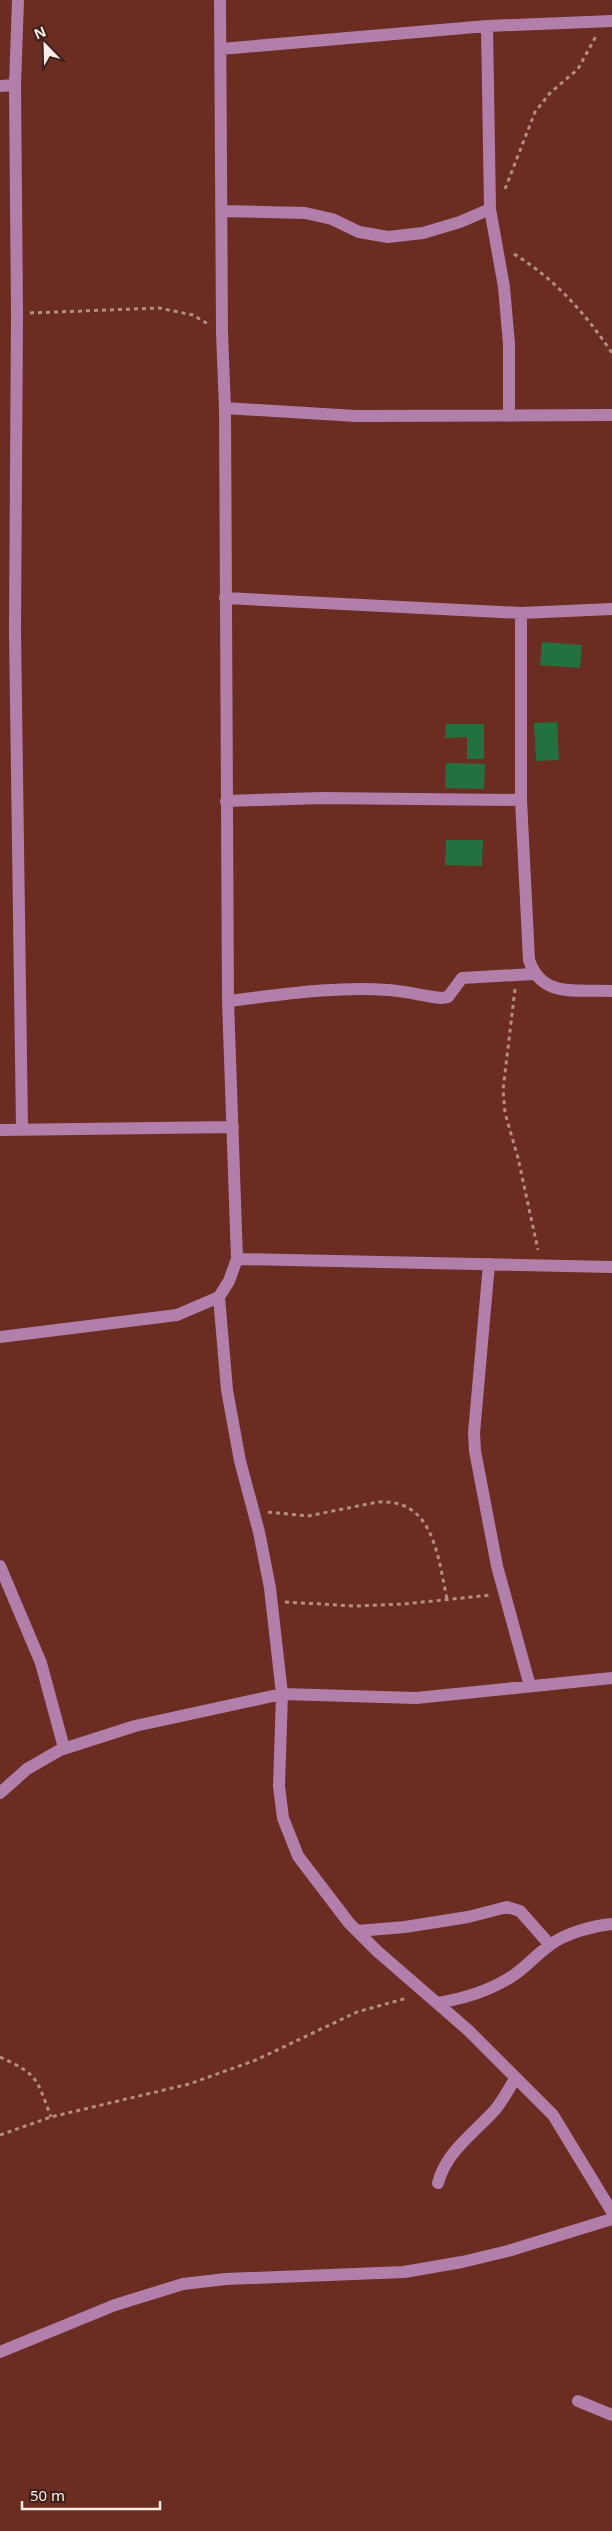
<svg xmlns="http://www.w3.org/2000/svg" width="612" height="2531" viewBox="0 0 612 2531" font-family="'Noto Sans',sans-serif">
	<rect width="100%" height="100%" fill="#6b2c21"/>
	<path fill="#247140" d="M542 642 582 645 580 668 540 665Z
		M557 722 559 760 536 761 534 723Z
		M446 724H484V759H467V737L445 738Z
		M446 763 485 764 484 789 445 788Z
		M446 840H483L482 866 445 865Z"/>
	<g fill="none" stroke-linecap="round" stroke-linejoin="round">
		<path stroke="#b48d85" stroke-width="3" stroke-dasharray="4 4" stroke-linecap="butt" d="M505 189 535 112 550 93 578 69 596 36
			M514 254C555 279 585 313 612 353
			M30 313 159 308 193 315 208 324
			M515 989 503 1090 505 1113 518 1158 538 1250
			M268 1512 308 1516 378 1502C434 1498 438 1558 447 1599
			M285 1602 354 1606 404 1604 491 1595
			M0 2057C39 2075 36 2078 51 2117
			M0 2135 51 2117 189 2084 256 2060 357 2012 407 1998"/>
		<path stroke="#b27eaa" stroke-width="12" d="M18 0 15 85 17 313 15 631 22 1129
			M487 26 490 209 504 287 509 344V416
			M221 49 487 26 612 21
			M0 86 15 85
			M223 211 305 213 332 219 359 232 388 237 423 233 460 222 490 209
			M225 408 356 416 612 415
			M225 598 521 613 612 609
			M521 613V800L529 960C542 999 577 989 612 991
			M226 801 322 798 521 800
			M228 1001C280 995 335 986 388 990 406 991 423 996 441 998L448 997 462 978 534 974
			M0 1130 233 1127
			M237 1259 612 1267
			M489 1264 474 1433 475 1451 497 1566 530 1686
			M219 1297 227 1390 240 1461 259 1532 270 1588 282 1694 279 1786 283 1818 298 1856 349 1923 377 1951 468 2030 553 2115 612 2212
			M0 1337 177 1315 219 1297 229 1281 237 1259 228 1001 225 408 222 333 220 0
			M0 1566 41 1663 64 1748
			M0 1793 27 1769 60 1750 135 1726 282 1694 416 1698 612 1678
			M357 1931 405 1927 468 1917 507 1907 520 1911 550 1945
			M438 2003C465 1998 490 1991 514 1975 527 1966 537 1954 550 1945 566 1933 592 1926 612 1924
			M438 2183C446 2152 473 2134 494 2111 502 2102 508 2090 515 2079
			M0 2352 115 2305 183 2284 226 2279 404 2272 462 2262 508 2251 612 2219
			M578 2401 612 2415"/>
	</g>
	<g transform="translate(45 45) rotate(337)" stroke="#3d201a" stroke-width="4" paint-order="stroke">
	<path d="M0-4L9 19L0 12L-9 19Z" fill="#fcece8"/>
	<text y="-8" font-size="14" font-weight="bold" text-anchor="middle" fill="#fcece8">N</text>
	</g>
	<path d="M22 2501v8h138v-8" fill="none" stroke="#fcece8" stroke-width="2.5"/>
	<text x="30" y="2501" font-size="15" fill="#fcece8" stroke="#3d201a" stroke-width="4" paint-order="stroke">50 m</text>
</svg>
